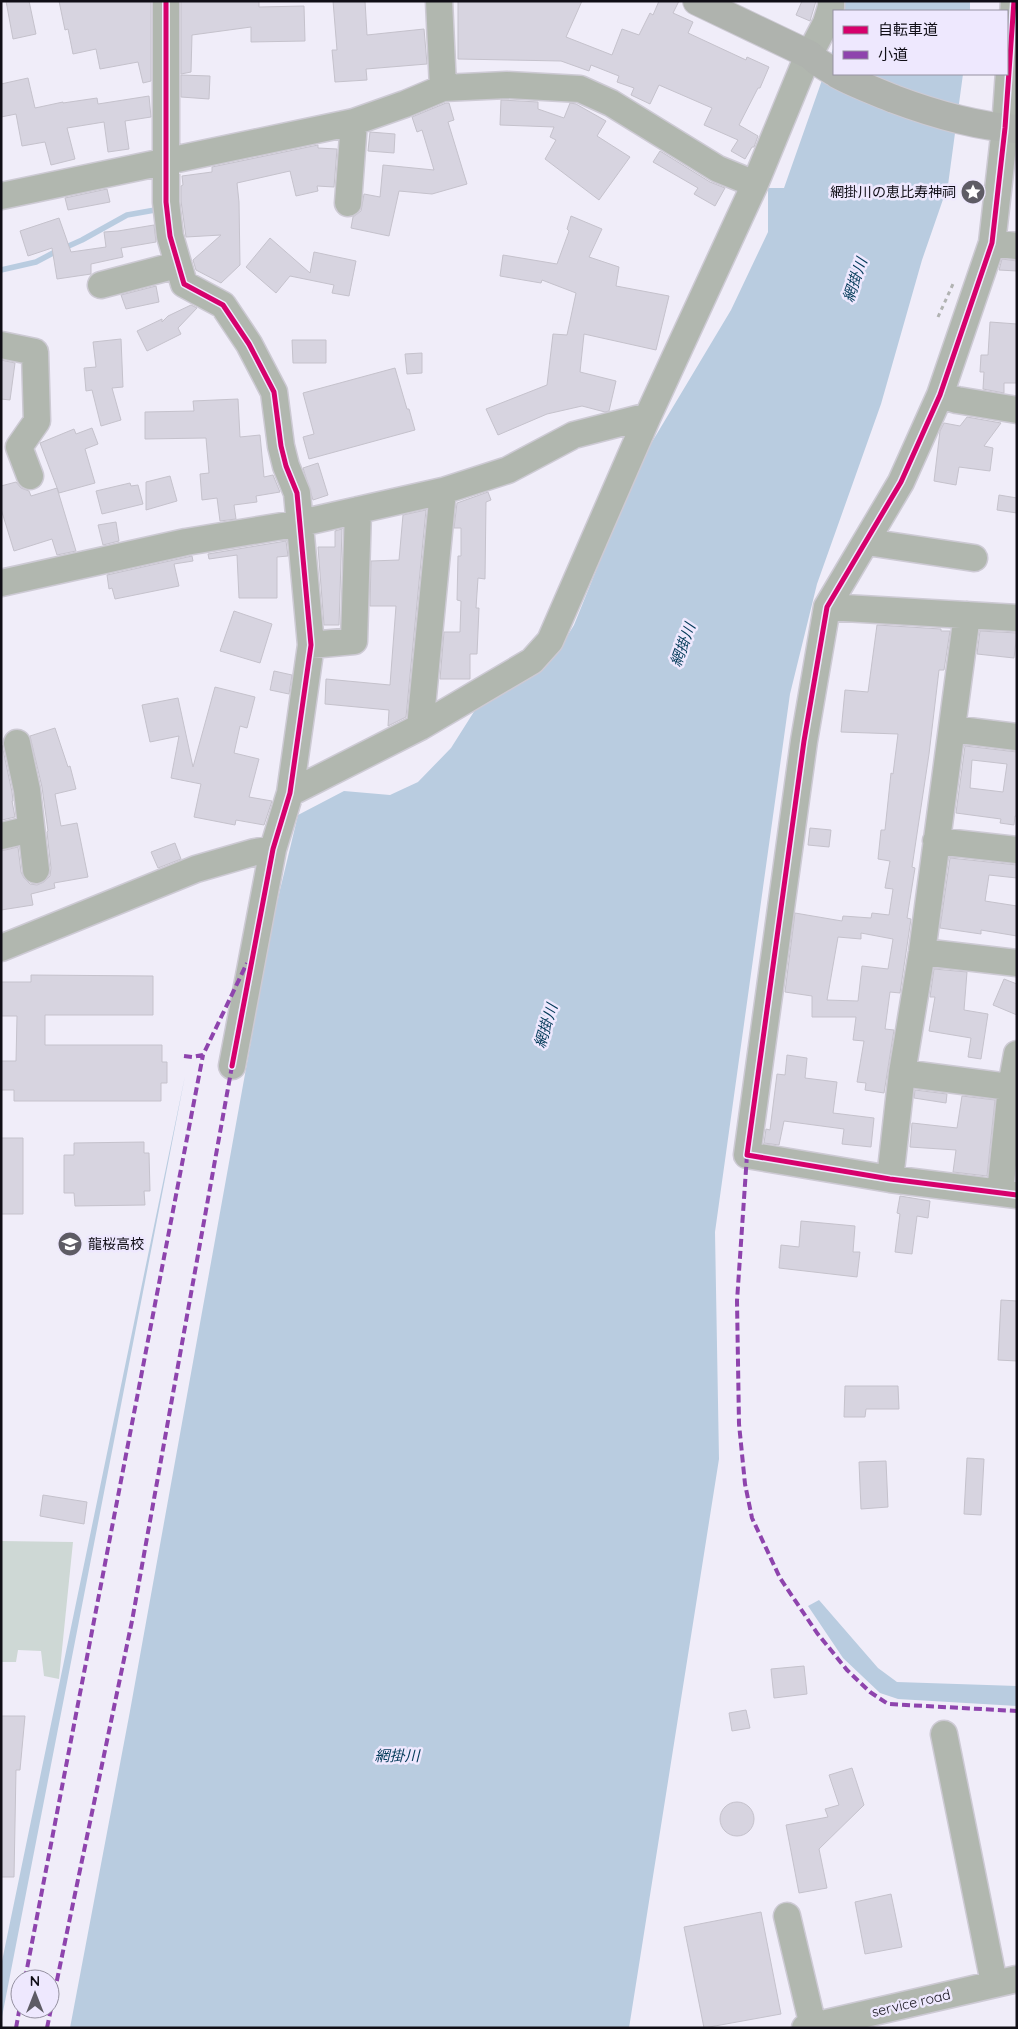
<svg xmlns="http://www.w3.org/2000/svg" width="1018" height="2029" viewBox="0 0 1018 2029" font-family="Quicksand,'Noto Sans JP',sans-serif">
	<rect width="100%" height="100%" fill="#f0edf9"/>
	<path fill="#ced8d5" d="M1 1541 73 1542 59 1679 44 1676 41 1651 18 1650 16 1662H1Z"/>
	<path fill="#b9cce0" d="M843 1H970V11H843Z
		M834 46V74H963L948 185 922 260 881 404 817 584 790 694 715 1232 719 1459 629 2028H70L130 1711 273 919 298 815 344 791 390 795 418 782 451 748 482 699 555 656 574 625 640 462 731 310 768 232V188H784Z
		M185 1076 1 2022V1966Z
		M819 1600 878 1668 897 1682 1017 1686V1706L898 1699 880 1693 843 1658 808 1606Z"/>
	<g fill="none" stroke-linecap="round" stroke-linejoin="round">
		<path stroke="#b9cce0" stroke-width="5.5" d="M1 270 36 262 53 253 82 240 127 215 155 210"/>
	</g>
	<path fill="#d7d4e0" stroke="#c5c2cc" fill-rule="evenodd" d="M6 1H29L36 34 13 39Z
		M59 1H151V81L143 83 138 62 100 69 96 49 73 54 68 29 65 30Z
		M181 1H259V7L304 6 305 41 251 42V27L192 35 191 72 181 74Z
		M333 1H365L367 35 424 29 427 64 366 69 367 80 335 82 332 50H337Z
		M458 1H582L566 37 612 55 622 29 639 35 650 13 653 15 659 1H679L673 13 693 22 688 33 746 60 747 57 769 67 760 88H758L739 125 758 136 754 147H752L745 159 731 151 738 140 704 125 712 108 659 85 650 104 631 95 634 88 617 82 619 76 591 65 589 71 561 61 458 59Z
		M802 1H816L810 21 796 15Z
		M181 75 210 76 209 99 181 97Z
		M28 78 35 108 63 102V103L97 98 98 104 149 96 151 117 125 121 129 149 108 152 104 122 67 128 75 159 51 165 45 142 22 146 16 114 1 117V84Z
		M501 100 538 102V109L564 118 570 103 576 104 606 121 597 136 630 157 599 200 545 159 556 140 550 137 554 127 500 125Z
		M446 103H449L454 120 448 122 467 184 432 194 399 191 389 236 351 228 353 217 361 211 364 194 380 197 383 165 434 170 422 130 417 132 412 117Z
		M370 132 395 134 394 153 368 151Z
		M318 145V148L337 149 334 187 317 186 318 191 296 196 290 171 237 183 239 202 240 265 221 283 196 270 193 260 221 235 186 237 181 201V186L183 185 182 176 212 172V167Z
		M660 151 710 182 725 188 715 206 694 194 698 188 653 162Z
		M107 189 110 202 68 210 65 198Z
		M571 216 602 229 589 257 619 267 616 286 669 296 656 350 584 334 580 372 616 381 609 411 605 412 582 406 547 414 498 435 486 409 547 385 553 334 567 335 576 293 542 280 541 283 500 276 503 255 557 264 569 231 567 229Z
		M59 218 71 252 106 247 104 232 118 231 154 225 156 242 121 248 123 257 91 264V274L57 279 52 248 28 256 20 231Z
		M270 238 310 273 314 252 356 261 349 296 332 293 334 285 290 276 276 293 246 267Z
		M1002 259 1017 261V271L999 270Z
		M156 286 159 302 126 309 121 295Z
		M191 305 197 308 178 328 181 334 147 351 137 331 162 319V322L168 316Z
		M990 322 1017 324V383H1004V393L983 389 984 372H980L981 355H988Z
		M121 339 123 387 112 388 121 420 101 426 92 390 86 391 84 368 96 367 93 342Z
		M292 340H326V363H293Z
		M422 353V373L407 374 405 354Z
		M1 360 15 363 10 400 1 399Z
		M395 368 407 409H409L415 430 309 459 303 437 314 434 303 393Z
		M238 399 240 437 260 435 264 477 273 475 280 492 256 496 257 502 234 505 236 519 220 521 217 498 202 500 200 474 209 473 206 438 145 439V412L194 411 193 401Z
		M967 417 1001 423 984 446 993 448 990 471 959 467 956 485 934 481 940 431 944 423 960 426Z
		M92 428 98 444 85 449 95 483 59 493 40 443 74 429 76 434Z
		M318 463 328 495 313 500 303 468Z
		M170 476 177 501 146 510V482Z
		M16 482 21 488 29 491 31 496 57 488 76 551 57 555 52 539 14 551 1 509V486Z
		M130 483 131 486 138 485 143 504 102 514 96 491Z
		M488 492 491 500 486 502 485 579 478 578 476 608H479L477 654H470V679H440L444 632H460L461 601 457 600 458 556H461V528H454L457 503Z
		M999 495 1017 498V513L997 510Z
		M426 510 406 717 388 726 389 710 325 704 326 679 390 685 396 606H370L371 561 399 560 403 515Z
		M116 522 119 541 103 545 98 525Z
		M342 529 339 625H324L318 547H335V531Z
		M286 541 288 556 277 557V598H239L237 555 209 559 208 554Z
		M192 556 193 561 174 564 179 586 115 599 112 588 109 589 107 575Z
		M234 611 272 624 260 663 220 651Z
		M877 625 941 629V631H950L944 670H939L929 754 912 867 915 868 907 918 911 919 900 993 890 992 885 1029 894 1030 884 1093 865 1090 866 1083 857 1082 864 1041 853 1040 856 1017H812V996L785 992 795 913 842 921 843 916 871 918 872 913 889 915 893 889 885 888 890 861 878 859 881 830H885L891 773 893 774 898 734 841 732 845 690 868 692ZM861 933 893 939 888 969 862 966 858 1001 827 1000 838 937 861 939Z
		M980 631 1017 633 1014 658 977 654Z
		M274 671 292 675 289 694 270 690Z
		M215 687 255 697 247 728 240 726 234 753 259 759 249 797 272 801 264 825 236 820 235 825 194 817 201 784 171 778 179 736 150 742 142 705 178 698 193 767Z
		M55 728 68 767 70 766 76 789 55 794 61 826 77 823 88 877 54 883 55 888 31 894 33 905 1 910V851L18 847 21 872 24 878 30 884 37 885 44 882 50 876 51 868 47 832 48 831 42 787 30 736Z
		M2 745 12 792 13 801H12L15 817 2 820Z
		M965 746 1017 752V816H1015L1014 825 1000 823 1001 819 956 813ZM972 760 1007 764 1003 792 970 788Z
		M810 828 831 830 829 847 808 845Z
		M175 843 181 859 158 868 151 852Z
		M950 858 1017 865V878L989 875 985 901 1017 906V936L981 930V934L940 928Z
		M934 969 967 972 964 1010 988 1014 981 1059 968 1057 971 1038 929 1031 935 997H930Z
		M31 975 153 976V1015H45V1045H162V1062H167V1083H161V1101H14V1090H1V1061H16L17 1016H1V982H31Z
		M1004 979 1017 984V1015L993 1005Z
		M787 1055 807 1058 805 1078 837 1082 833 1113 874 1118 871 1147 842 1144 844 1129 784 1121 779 1145 764 1143 766 1129 770 1130 777 1074 785 1075Z
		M915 1090 947 1094 946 1103 914 1098Z
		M962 1096 995 1100 987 1176 953 1172 956 1150 910 1147 912 1123 957 1128Z
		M1 1138H23V1214H1Z
		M144 1142V1153H149L150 1191H144L145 1205 75 1206 74 1193H64V1155H74V1143Z
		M900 1196 930 1201 928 1218 917 1216 912 1254 895 1252 900 1214 897 1213Z
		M801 1221 855 1226 853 1252H860L857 1277 779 1268 781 1245 799 1247Z
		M1001 1300 1017 1301V1361L998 1360Z
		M845 1386H898L899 1409H866L865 1417H844Z
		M967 1458 984 1459 981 1515 964 1514Z
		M886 1461 888 1507 861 1509 859 1462Z
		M43 1495 87 1502 84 1524 40 1516Z
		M804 1666 807 1694 774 1698 771 1669Z
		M746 1710 750 1728 732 1731 729 1713Z
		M1 1716H25L20 1770H16L14 1877H1Z
		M852 1768 864 1805 819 1849 827 1888 799 1893 786 1825 828 1817 825 1809 839 1805 829 1775Z
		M720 1819a17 17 0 1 1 34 0a17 17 0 1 1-34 0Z
		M891 1894 902 1947 865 1954 855 1902Z
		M761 1912 781 2014 704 2028 684 1927Z"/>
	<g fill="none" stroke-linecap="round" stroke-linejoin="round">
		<defs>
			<path id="minor" d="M166 1V202L170 236 184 284 223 305 249 344 274 392 281 446 286 466 297 493 311 645 290 793 273 849 232 1066
				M439 1 443 88
				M1014 1 1005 128 992 243 940 395 901 482 827 607 804 741 747 1155 890 1179 1017 1195
				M1 196 354 122 405 104 443 88 507 85 580 89 611 103 718 169 755 184
				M348 203 354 122
				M992 243 1017 246
				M101 285 177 265
				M1 345 35 352 37 421 19 447 30 476
				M940 395 957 400 1017 410
				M867 542 974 558
				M1 583 186 542 301 523 443 491 508 470 574 435 648 416
				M827 607 1017 618
				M311 645 354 641 358 510
				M420 727 443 491
				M952 729 1017 737
				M17 743 27 790 36 870
				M290 793 420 727 532 661 550 641 648 416 755 184 804 65 826 23 831 7V1
				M1 836 31 829
				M936 841 1017 850
				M1 948 196 869 255 852 273 849
				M922 952 1017 963
				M902 1073 1017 1088
				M890 1179 902 1073 922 952 967 615
				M1000 1193 1011 1087 1017 1054
				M944 1734 994 1983
				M787 1916 813 2026
				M805 2028 1017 1979"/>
			<path id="highway" d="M697 1 810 55 818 62 834 72
				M837 74C855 84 875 91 894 99 934 114 974 126 1017 129"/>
		</defs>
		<use href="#minor" stroke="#cdcad4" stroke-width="29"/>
		<use href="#highway" stroke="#cdcad4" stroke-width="30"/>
		<path stroke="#b1b3b2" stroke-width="3" stroke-dasharray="4 4" stroke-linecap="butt" d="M938 317 953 284"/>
		<use href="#minor" stroke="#b1b7af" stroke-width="26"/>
		<use href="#highway" stroke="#afb3ae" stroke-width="28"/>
		<path stroke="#8e44ad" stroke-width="4" stroke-dasharray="8 4" stroke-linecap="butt" d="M184 1056 192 1057 203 1055 247 963
			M747 1155 737 1301 739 1424 745 1484 752 1518 780 1578 817 1633 847 1670 870 1692 888 1704 1017 1711
			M25 1979 203 1055
			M16 2028 20 2006
			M47 2028 132 1621 232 1066"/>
		<defs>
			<path id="cycleway" d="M166 1V202L170 236 184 284 223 305 249 344 274 392 281 446 286 466 297 493 311 645 290 793 273 849 232 1066
				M1014 1 1005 128 992 243 940 395 901 482 827 607 804 741 747 1155 890 1179 1017 1195"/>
		</defs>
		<use href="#cycleway" stroke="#eee8fe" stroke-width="8"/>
		<use href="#cycleway" stroke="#d6006c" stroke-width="5"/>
	</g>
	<defs>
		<symbol id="sight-disc" viewBox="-11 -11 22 22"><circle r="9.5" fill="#5e5c65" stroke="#eee8fe"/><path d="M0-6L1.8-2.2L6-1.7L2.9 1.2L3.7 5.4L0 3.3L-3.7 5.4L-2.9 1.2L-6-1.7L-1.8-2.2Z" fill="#fff"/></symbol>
		<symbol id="school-disc" viewBox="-11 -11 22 22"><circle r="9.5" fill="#5e5c65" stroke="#eee8fe"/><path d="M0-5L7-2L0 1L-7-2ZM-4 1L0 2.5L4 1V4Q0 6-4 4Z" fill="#fff"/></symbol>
	</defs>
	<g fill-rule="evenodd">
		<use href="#sight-disc" x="959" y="178" width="28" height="28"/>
		<use href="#school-disc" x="56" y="1230" width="28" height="28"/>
	</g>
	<g text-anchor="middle" stroke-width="5" stroke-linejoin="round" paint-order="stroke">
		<g font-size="14" fill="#100e16" stroke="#eee8fe" text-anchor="end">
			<text x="956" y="197">網掛川の恵比寿神祠</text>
			<text x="88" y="1249" text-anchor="start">龍桜高校</text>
		</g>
		<g font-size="14" fill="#100e16" stroke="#eee8fe">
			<text transform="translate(911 2003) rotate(-13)" y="5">service road</text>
		</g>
		<g font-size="15" font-style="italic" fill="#023958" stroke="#eee8fe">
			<text transform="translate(855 280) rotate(-71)" y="5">網掛川</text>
			<text transform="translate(683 645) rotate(-70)" y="5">網掛川</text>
			<text transform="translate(546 1026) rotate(-73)" y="5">網掛川</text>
			<text x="397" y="1761">網掛川</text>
		</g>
	</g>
	<rect width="1018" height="2029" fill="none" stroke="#100e16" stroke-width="5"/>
	<rect x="833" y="10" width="175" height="65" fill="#eee8fe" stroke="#9591a1"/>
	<rect x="843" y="26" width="25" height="8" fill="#d6006c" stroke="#9591a1"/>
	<text x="878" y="35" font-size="15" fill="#100e16">自転車道</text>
	<rect x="843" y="51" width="25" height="8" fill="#8e44ad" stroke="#9591a1"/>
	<text x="878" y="60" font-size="15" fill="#100e16">小道</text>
	<g transform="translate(35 1994)"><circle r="24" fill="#eee8fe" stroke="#9591a1"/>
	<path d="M0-4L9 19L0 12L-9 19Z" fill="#5e5c65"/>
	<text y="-8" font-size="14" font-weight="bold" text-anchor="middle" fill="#100e16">N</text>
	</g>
</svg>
